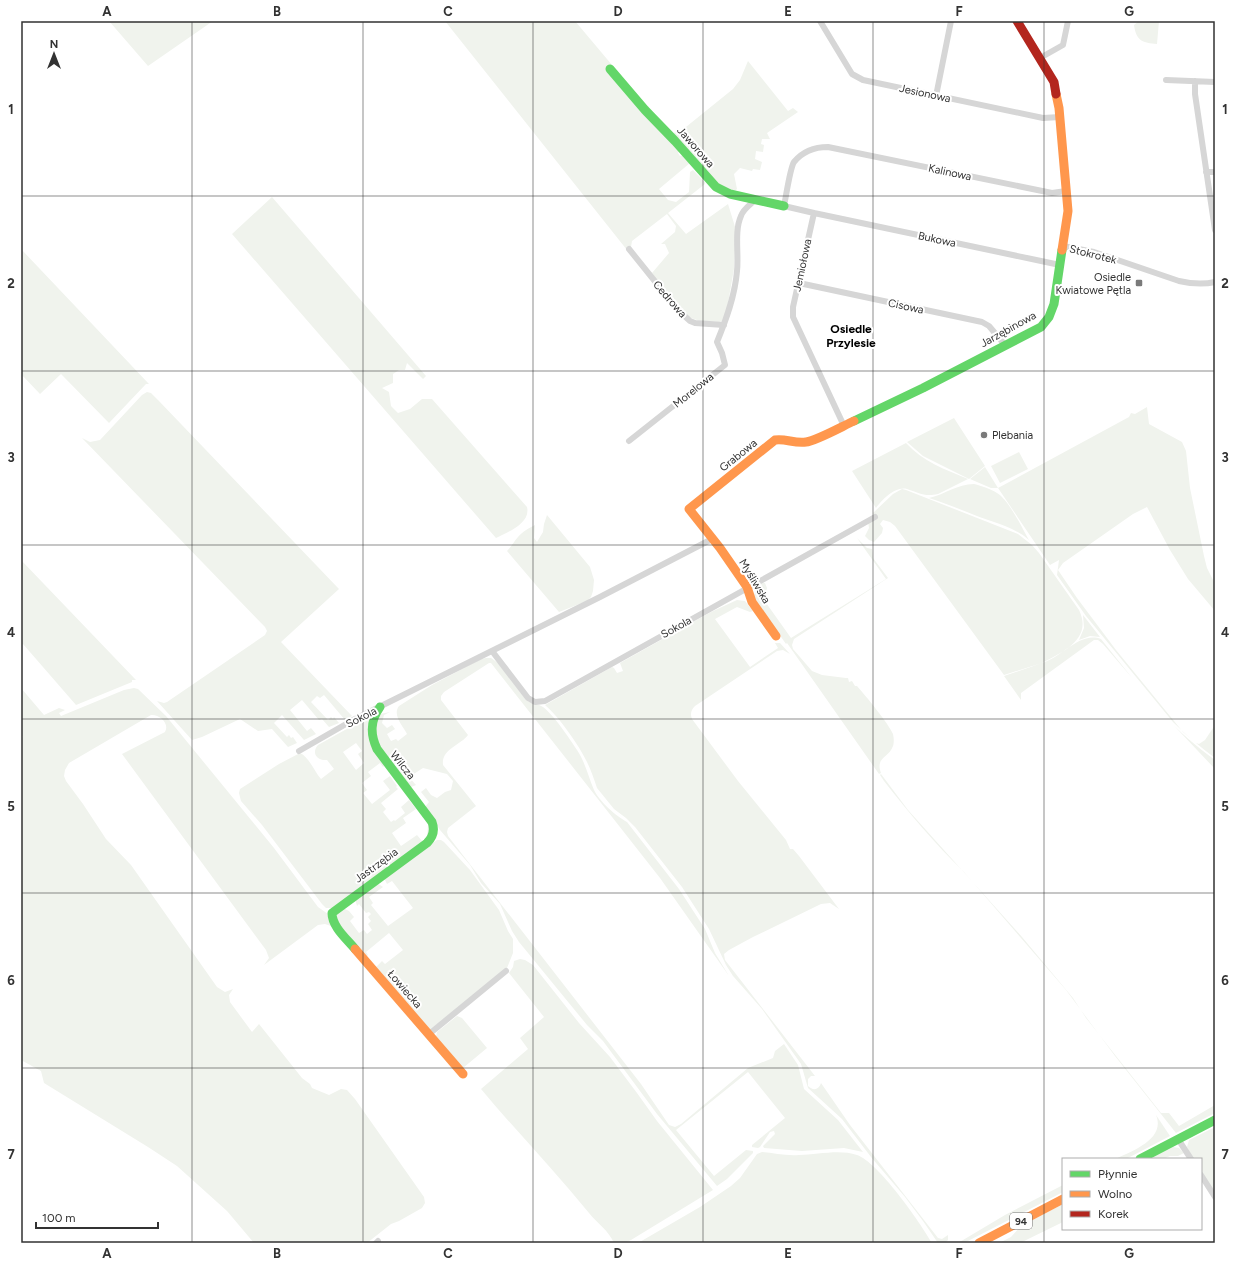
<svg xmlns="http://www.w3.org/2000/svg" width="1236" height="1264" viewBox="0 0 1236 1264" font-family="Figtree,sans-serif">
	<rect width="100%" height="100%" fill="#fff"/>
	<path fill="#f0f3ed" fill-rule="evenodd" d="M109 21H213L148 66Z
		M445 21H575L660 122 680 150 678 153 680 156 684 155 690 163 659 189 668 200 676 202 689 192 690 172 693 170 705 182V184L668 213 686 234 728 204 736 230 734 269 726 314 722 321 719 322C712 321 704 322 697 320 681 317 662 286 652 273L669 253 665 244H661L675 232 676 226 667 214 632 241 631 247 627 250Z
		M1139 21H1159L1157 44C1143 43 1136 41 1134 25Z
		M748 61 788 111 793 108 798 112 767 133 770 139H762L761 144 764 145 763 152 756 151 755 159 762 162 760 170 753 169 752 171 740 168 734 174 737 189 734 192 718 184 673 133 681 131 733 89 740 80Z
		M272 197 426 376 423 379 407 363 405 370H399L393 374V383L382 388 389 392 391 406 398 413 410 409 422 399H432L527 507C531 523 508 532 496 538L232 234Z
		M21 249 149 384H146L109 423 61 374 40 394 21 374Z
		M147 392 151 393 158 400 339 589 281 642 352 716 345 720 324 695 320 698 317 696 311 702 328 720 331 717 333 719 334 717 339 723 329 727 322 719 319 720 302 700 290 710 307 731 311 728 316 734 304 740 282 715 274 723 287 737 289 735 291 738 293 737 297 743 288 747 272 729 258 731 240 719 202 737 192 740 157 701 164 703 167 702 265 635 267 631 265 627 82 438 90 442 100 440 142 395Z
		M1147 407 1149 424 1182 442 1186 451 1190 488 1204 556 1207 568 1215 584V611L1188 579 1170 550 1147 507 1133 514 1063 563 1058 570 1077 598 1116 650 1183 732 1196 743 1199 744 1205 740 1215 725V758C1200 747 1186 735 1173 722L1086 616 1057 575 1059 560 1050 565 998 488H991L970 479 985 467 998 488 1129 417 1131 413 1135 414Z
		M954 418 985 466 969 479 923 456 907 442Z
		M906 443C922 461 946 470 968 479L938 494C924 497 920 493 907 489 895 486 882 500 876 508L852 471Z
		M1019 452 1028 469 1000 483 991 466Z
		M974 484C982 486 991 489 997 493 1009 500 1022 528 1029 540 1012 525 987 521 967 512 954 507 942 502 929 498 946 494 957 484 974 484Z
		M902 489 906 490 1018 534 1032 545 1039 553 1079 610C1093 639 1063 652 1042 663 1061 658 1080 631 1101 639L1133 679 1103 644 1098 640H1094L1021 693V700L1004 676 1042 663 1004 675 895 526 890 522 883 520 880 524 883 528 882 533 874 542 869 540 865 536 869 528 868 522 875 518 873 513 893 494Z
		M547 515 590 567 594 580 593 591 591 597 587 601 559 612 507 551C512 546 514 541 518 537 522 532 529 528 535 525L534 538 537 542 543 532 544 524Z
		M857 538 867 548 872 549 873 558 888 578 794 639 792 645 793 649 812 671 822 675 846 678H848L849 682 852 681 855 686H857C865 695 889 724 893 734 894 738 894 743 893 746 889 758 875 757 881 773L879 774 787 643 786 644 755 600 754 595 755 592 762 587 761 583H765L767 588 764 600 791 638 886 579Z
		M21 560 136 680H132V682L76 705 23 644 21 646Z
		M737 600 745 601 753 611 750 612 737 607 715 619 750 667 778 648 775 643H780L790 654 783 650 777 651 695 706C691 710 690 714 692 719L738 781 786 840 790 849H793L799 856 839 909 830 903 821 904 753 937 729 950 724 954 725 960 815 1076H811L808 1079V1086C813 1091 819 1090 821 1083L850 1125 938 1238 942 1239 948 1235V1240L946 1242 948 1243H938L923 1221 905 1197 871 1157 842 1119 808 1088 801 1064 762 1009 733 976 726 965 709 929 682 887 635 827 626 818 614 809 597 788C594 779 591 770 587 762 579 745 559 717 545 705L612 667 614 668 617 673 623 671 620 663 711 612Z
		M1083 615 1100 637 1090 636 1079 640 1084 628Z
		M486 658H491L498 663 526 700C531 704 537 703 543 707 553 714 570 739 577 750 586 764 588 776 594 790 599 801 616 816 627 822L679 889 705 929 715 953 729 976 660 878 491 663H489L444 692 441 696V700L468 735C461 745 441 749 443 765L476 806 448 828 447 832 448 836 641 1084 669 1125 675 1127 681 1124 748 1068 773 1058 775 1051 784 1044 798 1065 804 1089 838 1120 863 1152 844 1148 802 1151 764 1148 763 1146 775 1134 774 1131 770 1132 760 1147 758 1148 752 1147V1145L785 1118 748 1072 676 1130 714 1176 746 1150 753 1151V1153L727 1179 717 1186 657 1114 603 1041 587 1025 519 942 512 931 500 904 481 883 470 865 440 830 425 807 429 802 421 792 426 788 431 795 437 798 445 792 451 790 453 781 447 774 423 768 409 777 416 785 409 788 376 741V719L380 714 390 712 384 715 382 723 387 728 392 725 395 729 387 734 391 741 396 739 398 741 407 734C403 726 392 715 399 706L432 685 481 659Z
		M21 688 44 715 59 708 65 710 59 713 61 716 124 690 134 688 138 689 166 716 274 848 318 907 328 914 331 926 325 924 318 925 264 965 269 958 266 950 122 754 165 732C170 723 159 714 151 715L69 763 65 770 64 776 66 781 83 804 106 839 131 865 217 987 225 992 233 989 229 995 230 1002 252 1032 259 1024 302 1078 310 1084 312 1088 329 1095 341 1089 347 1090 355 1099 424 1197 425 1203 422 1208 399 1221 391 1224 367 1243H254L227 1211 177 1166 148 1147 44 1083 41 1071 21 1060V738L23 737 21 734Z
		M1163 714C1179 732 1196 746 1215 760V769Z
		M370 716 384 766 383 767 380 763 368 772 371 776 362 783 367 790 363 793 372 804 390 790 383 781 390 776 397 786 396 787 398 789 381 803 386 809 383 812 391 822 394 820 395 821 405 813 401 807 409 800 416 809 403 818 406 823 392 833 401 846 417 835 422 841 427 837 428 825 427 823 430 821V838L333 908H326L322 904 262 825 241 801 239 793 240 789 279 764 300 753C309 757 314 771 321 779L334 769 327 760C317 761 311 753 318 745ZM356 743 362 751 358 754 364 763 356 770 343 752Z
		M881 774 908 810 1022 937 1073 998 1086 1018 1161 1113H1169L1179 1126 1215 1105V1113L1176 1133 1115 1056 1066 990 964 872C935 844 909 813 884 781L880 775Z
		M437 840H441L444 842 470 870 499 910 508 931 513 939V953L507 968 430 1030 375 968 382 961 385 964 403 950 389 933 366 952 368 955 367 956 336 922 335 915 343 908 349 911 354 917 350 921 359 933 364 930 367 934 372 930 368 924 371 921 368 917 371 914 369 912 366 913 359 904 357 906 355 899 377 883 383 887 369 897 373 903 371 905 388 926 413 908 392 881 387 884 384 878Z
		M520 959 525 960 533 965 579 1023 610 1057 637 1093 657 1121 713 1190 631 1240 624 1243H614C609 1231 597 1223 589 1213 554 1170 516 1131 481 1089L528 1049 520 1038 544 1017 509 973 513 967 514 961Z
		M457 1016 462 1018 487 1048 463 1068 436 1037 437 1032Z
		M1156 1115 1170 1136 1126 1159H1115C1132 1151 1166 1139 1156 1115Z
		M1215 1127V1193L1201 1171V1159H1193L1187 1147 1189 1140Z
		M1173 1147 1179 1148 1184 1153 1178 1156H1170L1163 1159H1149Z
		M762 1152C774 1153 786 1156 799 1155 817 1155 839 1149 857 1155 878 1162 920 1222 932 1243H638L700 1207 731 1186 740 1178 757 1154Z
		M1063 1185V1192L964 1243H958L1005 1215Z
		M1063 1204V1222L1020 1243H999L1011 1237 1021 1226Z"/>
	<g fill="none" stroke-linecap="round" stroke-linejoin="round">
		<path stroke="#d6d6d6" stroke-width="6" d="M820 21 852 74 863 80 1043 118 1060 117
			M1040 58 1063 45 1068 21
			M1166 80 1215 82
			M1195 81V94L1215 230
			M936 96 951 21
			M1206 172H1215
			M814 213 1060 265
			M1063 246 1094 252 1179 281C1192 284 1202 285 1215 282
			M629 249 678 310 690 321 695 323 724 325
			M799 283 982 322 989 326 1005 345
			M844 426 793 317V307L814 213 784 206C786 197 790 168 794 162 803 151 815 147 828 147L1052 193 1066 191
			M629 441 725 365 722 353 717 342C726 320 735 296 737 271 739 255 734 231 741 216 743 209 750 205 755 200
			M492 651 528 698 535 702 545 701 875 517
			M299 751 353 720 600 597 712 539
			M428 1035 506 971
			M1178 1139 1191 1159
			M1201 1175 1215 1197
			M376 1243 378 1241"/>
		<path stroke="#63d668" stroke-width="9" d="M610 69 645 110 675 141 716 187 730 194 784 206
			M854 421 923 388 1041 327 1049 317 1054 304 1062 250
			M355 949C347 939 332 927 332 913L427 843C433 837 435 830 432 822L377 749C370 734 370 721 380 707
			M1140 1159 1215 1120"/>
		<path stroke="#ff974d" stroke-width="9" d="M1056 94 1059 108 1068 211 1062 250
			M776 636 752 602 747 587 720 548 689 509 775 440C785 438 795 444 806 442 816 441 843 426 854 421
			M355 949 463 1074
			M979 1243 1063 1199"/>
		<path stroke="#b3261e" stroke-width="9" d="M1017 21 1054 82 1056 94"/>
	</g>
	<path fill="none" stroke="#323232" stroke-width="1" stroke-opacity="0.55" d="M192 21V1243M363 21V1243M533 21V1243M703 21V1243M873 21V1243M1044 21V1243M21 196H1215M21 371H1215M21 545H1215M21 719H1215M21 893H1215M21 1068H1215"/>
	<g fill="#7a7a7a" stroke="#fff" stroke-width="1.5">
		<rect x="1135" y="279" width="8" height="8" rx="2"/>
		<circle cx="984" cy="435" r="4"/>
	</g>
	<g text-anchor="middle" stroke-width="4" stroke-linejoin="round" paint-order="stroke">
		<rect fill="#fff" stroke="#707070" stroke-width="1" x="1010" y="1213" width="22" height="16" rx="3"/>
		<g font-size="10" font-weight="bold" fill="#323232">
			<text x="1021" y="1225">94</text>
		</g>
		<g font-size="11" fill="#323232" stroke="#fff">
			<text transform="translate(925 93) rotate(12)" y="4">Jesionowa</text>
			<text transform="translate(696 147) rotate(49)" y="4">Jaworowa</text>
			<text transform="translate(950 172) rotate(12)" y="4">Kalinowa</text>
			<text transform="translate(937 239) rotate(12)" y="4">Bukowa</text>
			<text transform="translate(1093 254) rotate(14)" y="4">Stokrotek</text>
			<text transform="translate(802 265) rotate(-78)" y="4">Jemiołowa</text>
			<text transform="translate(670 299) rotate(49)" y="4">Cedrowa</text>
			<text transform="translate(906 306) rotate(12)" y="4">Cisowa</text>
			<text transform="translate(1008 329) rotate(-29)" y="4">Jarzębinowa</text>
			<text transform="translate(693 390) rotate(-39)" y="4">Morelowa</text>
			<text transform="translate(738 455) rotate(-39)" y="4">Grabowa</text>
			<text transform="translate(755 581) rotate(59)" y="4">Myśliwska</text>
			<text transform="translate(676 627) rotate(-29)" y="4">Sokola</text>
			<text transform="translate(361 717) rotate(-27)" y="4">Sokola</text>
			<text transform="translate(403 765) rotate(52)" y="4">Wilcza</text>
			<text transform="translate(376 865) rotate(-36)" y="4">Jastrzębia</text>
			<text transform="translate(405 989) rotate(49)" y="4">Łowiecka</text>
		</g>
		<g font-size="11" fill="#323232" stroke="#fff" text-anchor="end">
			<text x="1131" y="281">Osiedle<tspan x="1131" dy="13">Kwiatowe Pętla</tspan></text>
			<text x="992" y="439" text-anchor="start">Plebania</text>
		</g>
		<g font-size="12" font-weight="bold" fill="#000" stroke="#fff">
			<text x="851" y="333">Osiedle<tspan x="851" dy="14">Przylesie</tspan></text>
		</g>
	</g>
	<rect width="1236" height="1264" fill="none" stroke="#ffffff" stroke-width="44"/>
	<rect x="1062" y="1158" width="140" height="72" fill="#ffffff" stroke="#adadad"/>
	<rect x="1070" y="1171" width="20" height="6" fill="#63d668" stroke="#adadad"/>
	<text x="1098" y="1178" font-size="12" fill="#323232">Płynnie</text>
	<rect x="1070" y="1191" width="20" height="6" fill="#ff974d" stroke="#adadad"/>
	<text x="1098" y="1198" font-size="12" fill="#323232">Wolno</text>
	<rect x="1070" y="1211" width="20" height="6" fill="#b3261e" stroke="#adadad"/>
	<text x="1098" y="1218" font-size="12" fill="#323232">Korek</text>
	<g transform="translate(54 54)" stroke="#ffffff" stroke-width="3" paint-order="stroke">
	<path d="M0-3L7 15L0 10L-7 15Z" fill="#323232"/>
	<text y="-6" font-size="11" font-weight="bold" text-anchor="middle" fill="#323232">N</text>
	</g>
	<path d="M36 1222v6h122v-6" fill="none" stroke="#323232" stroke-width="2"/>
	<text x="42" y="1222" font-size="12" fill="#323232" stroke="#ffffff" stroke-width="3" paint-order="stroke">100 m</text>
	<rect x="22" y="22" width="1192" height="1220" fill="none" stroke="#323232" stroke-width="1.5"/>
	<g font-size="13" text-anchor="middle" font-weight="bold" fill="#323232">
		<text x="107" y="16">A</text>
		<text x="277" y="16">B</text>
		<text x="448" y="16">C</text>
		<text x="618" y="16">D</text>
		<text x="788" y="16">E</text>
		<text x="959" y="16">F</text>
		<text x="1129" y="16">G</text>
		<text x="11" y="114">1</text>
		<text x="1225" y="114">1</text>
		<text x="11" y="288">2</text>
		<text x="1225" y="288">2</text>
		<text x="11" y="462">3</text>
		<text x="1225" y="462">3</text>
		<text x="11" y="637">4</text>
		<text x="1225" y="637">4</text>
		<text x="11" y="811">5</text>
		<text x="1225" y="811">5</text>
		<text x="11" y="985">6</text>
		<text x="1225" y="985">6</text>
		<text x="11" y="1159">7</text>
		<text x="1225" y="1159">7</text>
		<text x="107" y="1258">A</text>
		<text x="277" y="1258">B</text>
		<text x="448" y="1258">C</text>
		<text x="618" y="1258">D</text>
		<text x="788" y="1258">E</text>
		<text x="959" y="1258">F</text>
		<text x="1129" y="1258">G</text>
	</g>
</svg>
